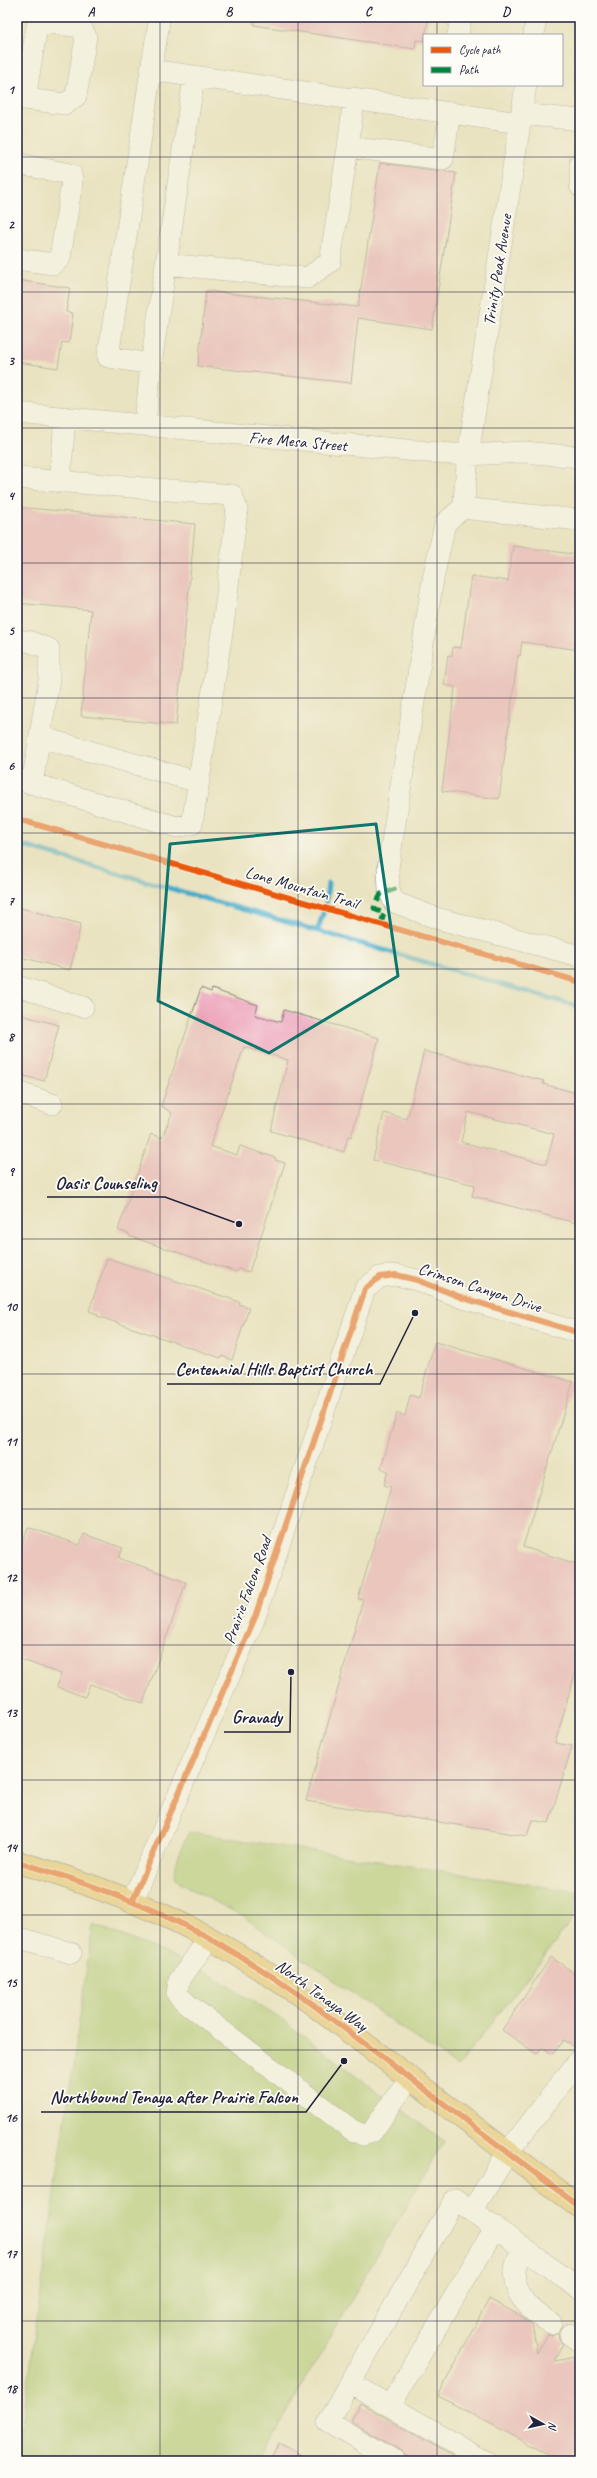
<svg xmlns="http://www.w3.org/2000/svg" width="597" height="2478" viewBox="0 0 597 2478" font-family="Caveat,sans-serif">
	<rect width="100%" height="100%" fill="#fdfcf7"/>
	<filter id="ink" filterUnits="userSpaceOnUse"><feTurbulence type="fractalNoise" baseFrequency=".025" numOctaves="2"/><feDisplacementMap in="SourceGraphic" scale="8" xChannelSelector="R" yChannelSelector="G"/><feConvolveMatrix kernelMatrix="1 2 1 2 8 2 1 2 1" color-interpolation-filters="sRGB"/></filter>
	<filter id="wash" filterUnits="userSpaceOnUse"><feTurbulence type="fractalNoise" baseFrequency=".012" numOctaves="4" result="noise"/><feDisplacementMap in="SourceGraphic" scale="16" xChannelSelector="R" yChannelSelector="G"/><feGaussianBlur stdDeviation="0.9" result="paint"/><feColorMatrix in="noise" values="0 0 0 0 0 0 0 0 0 0 0 0 0 0 0 0 0 1.4 0 .05"/><feComposite in="paint" operator="in"/></filter>
	<g filter="url(#wash)">
		<rect width="100%" height="100%" fill="#eae3c1"/>
		<path fill="#a8c76f" stroke="#657455" d="M189 1832 579 1892 570 1923 457 2067 244 1917 180 1883C166 1870 182 1848 189 1832Z
			M93 1924 167 1954 216 1978 282 2020 444 2141 258 2461H17Z"/>
		<g fill="none" stroke-linecap="round" stroke-linejoin="round">
			<path stroke="#4aabc9" stroke-width="5" d="M17 844 580 1007
				M326 903 328 883
				M317 931 324 911"/>
		</g>
		<g id="blocks">
			<path fill="#eca2b9" fill-rule="evenodd" d="M254 17H429L424 41 416 40 415 49 254 25Z
				M380 163 456 173 432 329 358 318 351 383 198 366 206 291 358 307Z
				M17 280 70 288 66 312 73 313 69 343 62 342 58 368 17 362Z
				M17 507 195 524 176 725 81 716 91 610 17 603Z
				M513 546 580 555V650L522 642 520 656 518 655 499 799 442 791 455 687 444 685 448 655 452 656 453 647 461 648 471 576 508 581Z
				M17 907 81 924 70 970 17 956Z
				M201 988 211 992 212 989 258 1005 255 1015 281 1022 284 1010 379 1038 351 1137 348 1136 344 1152 271 1131 288 1060 244 1047 210 1146 237 1155 240 1146 276 1158 275 1160 285 1163 249 1272 238 1269 237 1272 129 1236V1234L118 1230 151 1134 162 1138 172 1113 161 1106Z
				M17 1014 59 1025 44 1081 17 1074Z
				M424 1051 544 1081 543 1084 580 1094V1224L472 1196 475 1185 373 1160 384 1113 407 1119ZM468 1112 554 1134 546 1164 461 1142Z
				M107 1258 240 1302 239 1304 249 1308 232 1360 222 1356 221 1358 97 1316 98 1314 89 1311Z
				M435 1342 573 1382 523 1547 580 1565V1656L555 1743 572 1746 549 1823 532 1820 527 1836 306 1801 363 1600 358 1599 391 1487 384 1485 388 1471 381 1468 397 1413 405 1416 410 1395 419 1398Z
				M28 1527 80 1545 84 1534 123 1548 119 1558 186 1582 143 1703 90 1684 85 1697 57 1687 61 1674 17 1658V1558Z
				M551 1957 580 1977V2047L576 2048 563 2040 553 2054 542 2047 537 2054 502 2030Z
				M489 2299 521 2316 532 2324 537 2353 547 2334 551 2335 558 2332 559 2339 564 2344 555 2361 580 2356V2446L572 2461H561L438 2396Z
				M360 2403 461 2461H415L406 2456 401 2451 351 2421Z
				M279 2443 312 2461H269Z"/>
		</g>
	</g>
	<g filter="url(#ink)">
		<use href="#blocks" fill-opacity="0" stroke="#86827e" stroke-width="1"/>
		<g fill="none" stroke-linecap="round" stroke-linejoin="round">
			<defs>
				<path id="minor" d="M458 35 461 17
					M534 35 536 17
					M151 70 159 22
					M526 85 468 455 464 500 465 506 471 509 580 520
					M17 98 65 104 76 96 86 37 81 27 43 22 37 26 25 99
					M521 114 580 120
					M348 147 354 98
					M580 163V186
					M17 164 71 174 72 182 60 258 53 264 17 259
					M166 264 307 278 330 262 348 147 443 159 450 112
					M151 364 194 77
					M17 413 438 453 468 455 523 452 580 457
					M145 425 151 364 108 357 151 70 520 123
					M17 478 232 495 237 509 224 619 192 824 177 827 17 779
					M60 482 65 417
					M465 506 445 523 433 579 388 868 389 890 394 902 436 918 580 956
					M17 641H28L49 649V680L32 784
					M40 737 198 782
					M17 986 83 1007
					M17 1092 52 1104
					M132 1902 255 1617 365 1289 380 1277 396 1275 417 1280 463 1298 580 1333
					M17 1937 71 1953
					M209 1938 179 1981 177 1994 186 2003 352 2130 363 2135 372 2132 410 2077
					M472 2211 508 2152 580 2059
					M524 2248C502 2282 521 2305 551 2323
					M570 2334 580 2341
					M350 2383 485 2461
					M390 2406 495 2228
					M395 2461 328 2422 455 2199 580 2289"/>
				<path id="major" d="M17 1862C83 1881 149 1905 209 1938 243 1957 275 1978 307 2000L580 2207"/>
			</defs>
			<use href="#minor" stroke="#86827e" stroke-width="22"/>
			<use href="#major" stroke="#86827e" stroke-width="24"/>
			<use href="#minor" stroke="#fff" stroke-width="21"/>
			<use href="#major" stroke="#ecc569" stroke-width="22"/>
			<path stroke="#00873e" stroke-width="5" stroke-dasharray="10 5" stroke-linecap="butt" d="M381 924 384 913 376 910 374 908 381 894 398 888"/>
			<defs>
				<path id="cycleway" d="M17 819 580 982
					M17 1862C83 1881 149 1905 209 1938 243 1957 275 1978 307 2000L580 2207
					M132 1902 255 1617 365 1289 380 1277 396 1275 417 1280 463 1298 580 1333"/>
			</defs>
			<use href="#cycleway" stroke="#fdfcf7" stroke-width="8"/>
			<use href="#cycleway" stroke="#e8590c" stroke-width="6"/>
		</g>
	</g>
	<path d="M0 0H597V2478H0ZM376 824 398 976 269 1053 158 1001 170 844Z" fill="#eae3c1" fill-opacity=".55" fill-rule="evenodd"/>
	<path fill="none" stroke="#0f766e" stroke-width="3" stroke-linejoin="round" d="M376 824 398 976 269 1053 158 1001 170 844Z"/>
	<path fill="none" stroke="#22223b" stroke-width="1" stroke-opacity="0.55" d="M160 17V2461M298 17V2461M437 17V35M437 85V2461M17 157H580M17 292H580M17 428H580M17 563H580M17 698H580M17 833H580M17 969H580M17 1104H580M17 1239H580M17 1374H580M17 1509H580M17 1645H580M17 1780H580M17 1915H580M17 2050H580M17 2186H580M17 2321H580"/>
	<g text-anchor="middle" stroke-width="3.5" stroke-linejoin="round" paint-order="stroke">
		<g font-size="17" fill="#22223b" stroke="#fdfcf7">
			<text transform="translate(497 270) rotate(-81)" y="6">Trinity Peak Avenue</text>
			<text transform="translate(298 441) rotate(5)" y="6">Fire Mesa Street</text>
			<text transform="translate(302 887) rotate(16)" y="6">Lone Mountain Trail</text>
			<text transform="translate(480 1287) rotate(18)" y="6">Crimson Canyon Drive</text>
			<text transform="translate(247 1590) rotate(-70)" y="6">Prairie Falcon Road</text>
			<text transform="translate(322 1995) rotate(36)" y="6">North Tenaya Way</text>
		</g>
	</g>
	<path fill="none" stroke="#22223b" stroke-width="1.5" d="M239 1224L165 1197H47M415 1313L380 1384H167M291 1672L290 1732H224M344 2061L306 2112H41"/>
	<g fill="#22223b" stroke="#fdfcf7" stroke-width="1.5">
		<circle cx="239" cy="1224" r="4"/>
		<circle cx="415" cy="1313" r="4"/>
		<circle cx="291" cy="1672" r="4"/>
		<circle cx="344" cy="2061" r="4"/>
	</g>
	<g font-size="18" text-anchor="middle" font-weight="bold" fill="#22223b" stroke="#fdfcf7" stroke-width="3.5" stroke-linejoin="round" paint-order="stroke">
		<text x="106" y="1189">Oasis Counseling</text>
		<text x="274" y="1375">Centennial Hills Baptist Church</text>
		<text x="257" y="1723">Gravady</text>
		<text x="174" y="2103">Northbound Tenaya after Prairie Falcon</text>
	</g>
	<rect width="597" height="2478" fill="none" stroke="#fdfcf7" stroke-width="44"/>
	<rect x="423" y="34" width="140" height="52" fill="#fdfcf7" stroke="#a5a5ac"/>
	<rect x="431" y="47" width="20" height="6" fill="#e8590c" stroke="#a5a5ac"/>
	<text x="459" y="54" font-size="12" fill="#22223b">Cycle path</text>
	<rect x="431" y="67" width="20" height="6" fill="#00873e" stroke="#a5a5ac"/>
	<text x="459" y="74" font-size="12" fill="#22223b">Path</text>
	<g transform="translate(543 2424) rotate(98)" stroke="#fdfcf7" stroke-width="3" paint-order="stroke">
	<path d="M0-3L7 15L0 10L-7 15Z" fill="#22223b"/>
	<text y="-6" font-size="11" font-weight="bold" text-anchor="middle" fill="#22223b">N</text>
	</g>
	<rect x="22" y="22" width="553" height="2434" fill="none" stroke="#22223b" stroke-width="1.5"/>
	<g font-size="13" text-anchor="middle" font-weight="bold" fill="#22223b">
		<text x="91" y="16">A</text>
		<text x="229" y="16">B</text>
		<text x="368" y="16">C</text>
		<text x="506" y="16">D</text>
		<text x="11" y="94">1</text>
		<text x="11" y="229">2</text>
		<text x="11" y="365">3</text>
		<text x="11" y="500">4</text>
		<text x="11" y="635">5</text>
		<text x="11" y="770">6</text>
		<text x="11" y="905">7</text>
		<text x="11" y="1041">8</text>
		<text x="11" y="1176">9</text>
		<text x="11" y="1311">10</text>
		<text x="11" y="1446">11</text>
		<text x="11" y="1582">12</text>
		<text x="11" y="1717">13</text>
		<text x="11" y="1852">14</text>
		<text x="11" y="1987">15</text>
		<text x="11" y="2122">16</text>
		<text x="11" y="2258">17</text>
		<text x="11" y="2393">18</text>
	</g>
</svg>
